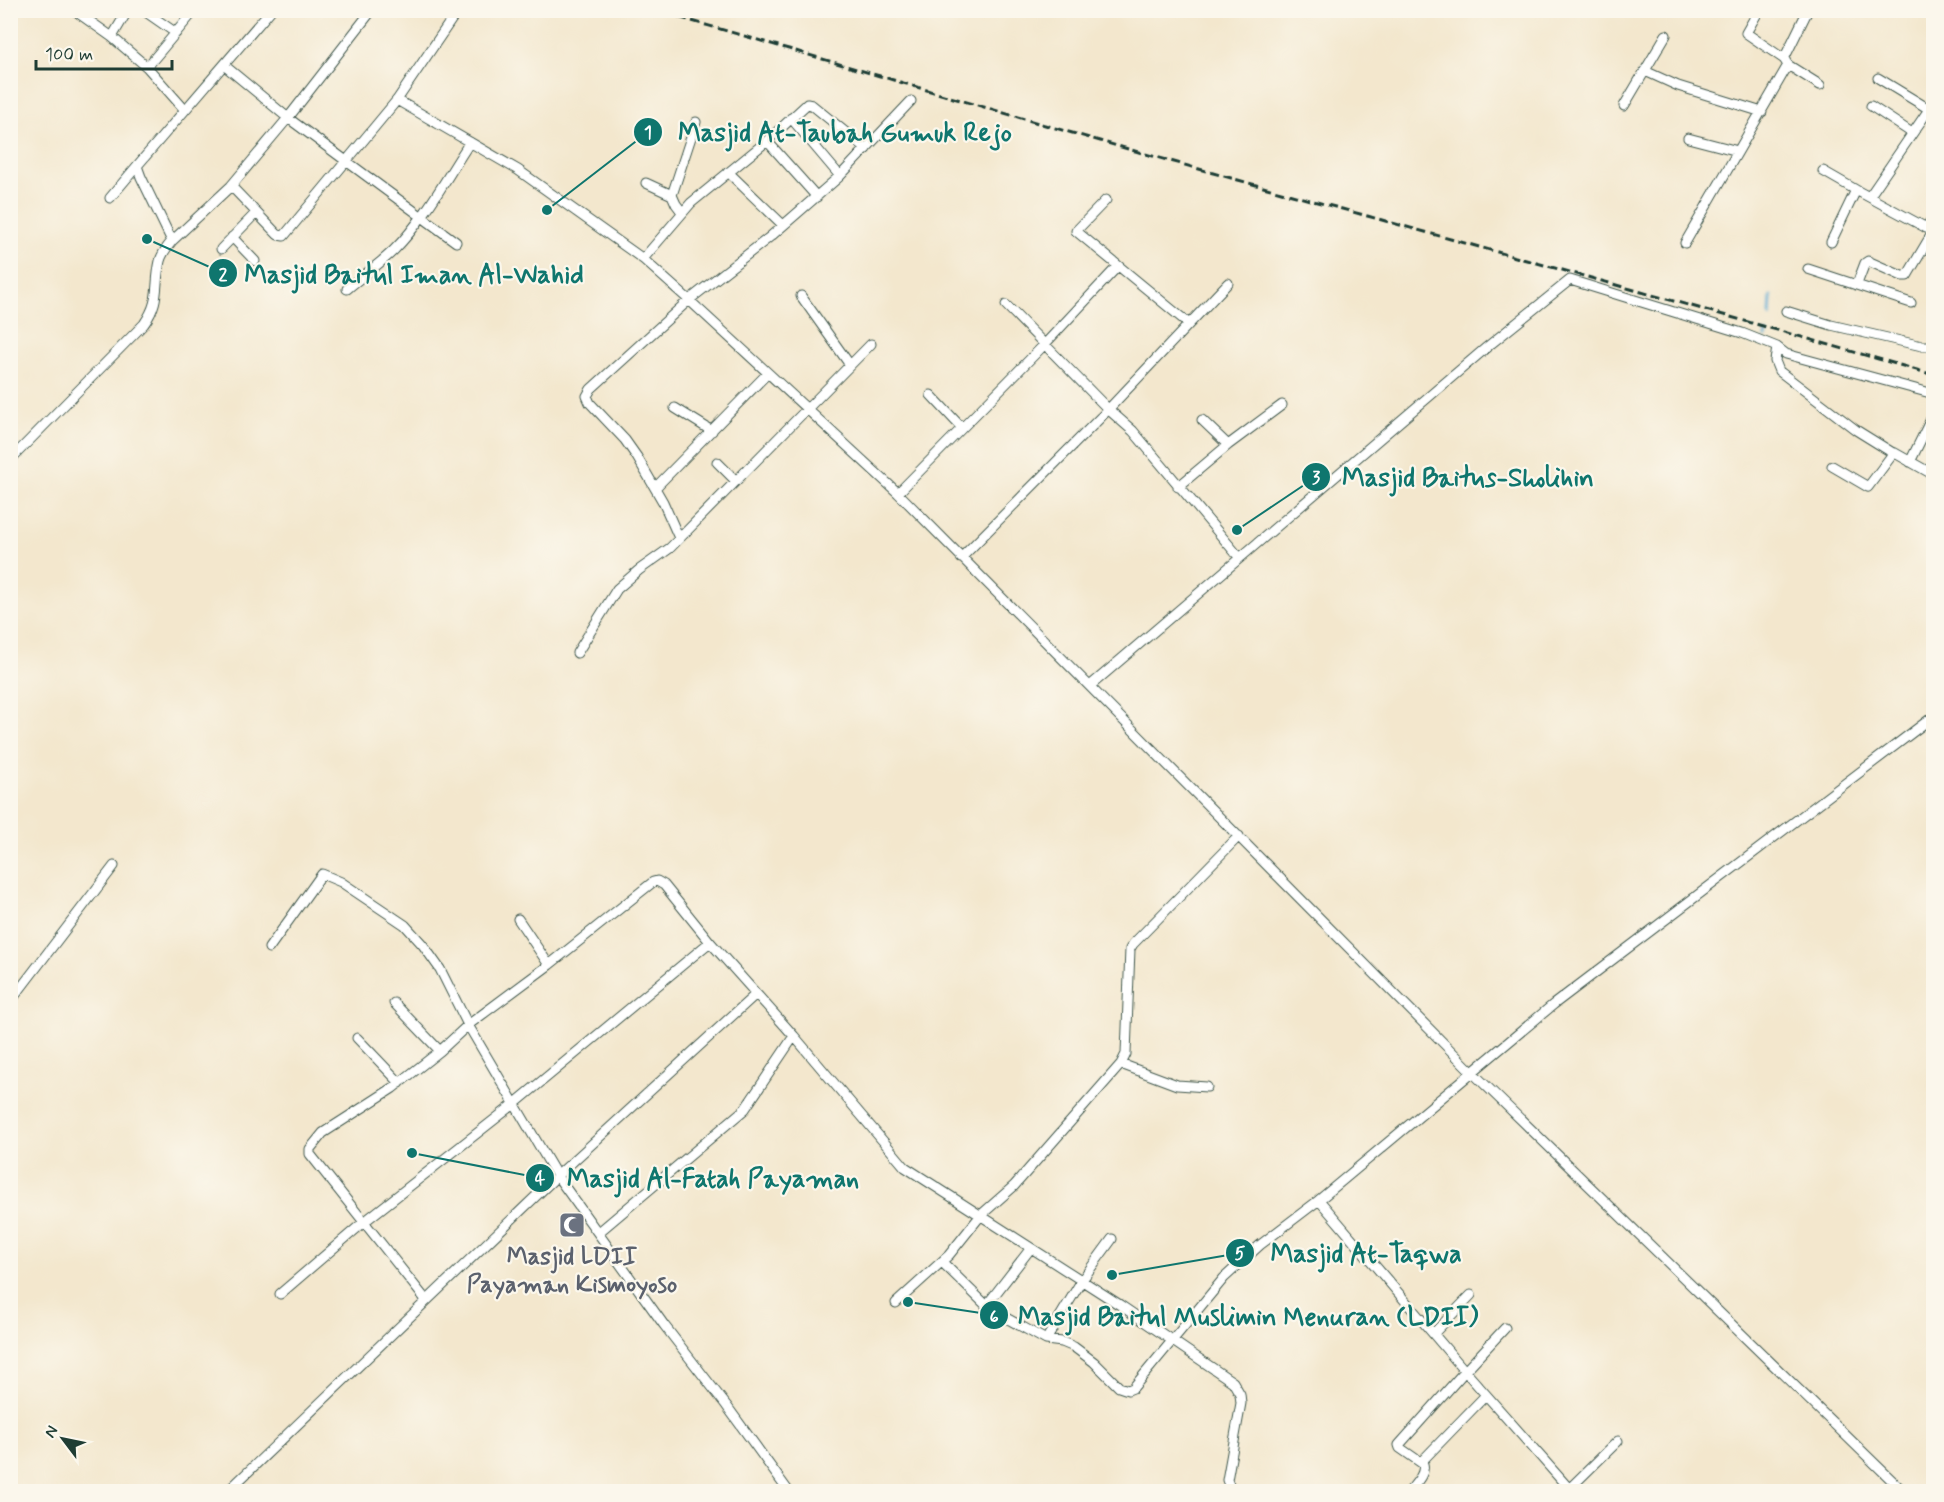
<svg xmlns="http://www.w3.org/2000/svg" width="1944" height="1502" viewBox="0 0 1944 1502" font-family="Mynerve,sans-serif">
	<rect width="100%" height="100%" fill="#fbf7ec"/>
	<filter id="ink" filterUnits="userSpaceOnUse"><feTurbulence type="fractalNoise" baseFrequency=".0167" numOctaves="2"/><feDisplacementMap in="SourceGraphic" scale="12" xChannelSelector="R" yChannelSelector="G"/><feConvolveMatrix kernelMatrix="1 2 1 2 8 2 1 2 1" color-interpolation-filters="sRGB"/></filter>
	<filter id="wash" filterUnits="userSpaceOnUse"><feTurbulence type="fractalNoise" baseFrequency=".008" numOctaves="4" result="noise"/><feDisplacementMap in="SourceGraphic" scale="24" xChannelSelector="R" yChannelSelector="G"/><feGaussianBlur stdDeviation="1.35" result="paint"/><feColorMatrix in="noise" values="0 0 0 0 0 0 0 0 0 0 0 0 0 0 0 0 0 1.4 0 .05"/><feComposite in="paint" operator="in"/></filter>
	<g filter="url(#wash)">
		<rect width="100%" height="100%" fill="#f3e7cd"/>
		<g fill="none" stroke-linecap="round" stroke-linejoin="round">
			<path stroke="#55a9d1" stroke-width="3" d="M1770 316 1771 296
				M1765 337 1766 333"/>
		</g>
	</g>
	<g filter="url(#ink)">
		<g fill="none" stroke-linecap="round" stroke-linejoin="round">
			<defs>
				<path id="minor" d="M74 10 112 37 147 67 195 10
					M143 10 176 33
					M112 37 128 10
					M1784 59 1808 10
					M1788 65 1820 85
					M225 66 288 118 456 242
					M147 67 185 110
					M1645 71 1678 86 1762 112
					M1878 78 1929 109
					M397 100 518 170 643 259 689 300 898 493 1472 1072 1904 1492
					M1934 102 1869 197 1934 232
					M1624 106 1666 35
					M1871 106 1912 133
					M791 118 840 176
					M1688 138 1738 151
					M767 141 817 197
					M1823 171 1856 190
					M728 172 783 225
					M646 183 672 195
					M231 186 278 235 284 236 397 100 458 10
					M110 198 137 166
					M1106 200 1076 231 1188 323
					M682 212 676 204 672 195 696 122
					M1926 228 1934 216
					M232 237 255 261
					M172 241 231 186 288 118 372 10
					M1831 242 1856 190 1869 197
					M1685 243 1788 65 1784 59 1746 33 1759 10
					M221 249 256 213
					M643 259 691 203 767 141 807 104 812 105 866 149
					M1808 269 1911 303
					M1857 284 1865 263 1868 261 1902 276H1907L1933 232
					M347 289C362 276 380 264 394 250 425 219 446 178 470 142
					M801 296 850 365
					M1006 305 1108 409 1133 431 1239 557
					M1786 311 1831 325 1922 346H1934
					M1777 347 1775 361 1779 371 1856 430 1893 453
					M931 395 962 428
					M675 408 712 431
					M1202 420 1228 445
					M10 460 144 324C161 300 154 287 160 261 162 253 167 247 172 241L141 177 137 166 271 10
					M717 462 736 481
					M1910 462 1934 413
					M1832 466 1868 487 1892 455 1895 453 1934 475
					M1178 487 1228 445 1282 405
					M655 488 768 373
					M898 493 1044 345 1118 266
					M679 538 663 502 637 457 625 440 590 403 587 396 591 389 689 300 771 236 840 176 911 101
					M961 558 1101 417 1228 283
					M577 653 617 589 639 570 670 548 871 344
					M1090 686 1487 347 1570 280 1742 333 1777 347 1786 354 1934 394
					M518 919 549 965
					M269 948 322 874 341 882 405 925 423 945 440 969 468 1025 557 1176 664 1325 726 1405 789 1492
					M10 1002 114 866
					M394 1003 440 1051
					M357 1038 400 1083
					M1121 1064 1126 1054 1130 949 1133 944 1239 836
					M1319 1200 1465 1371 1572 1492
					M599 1232 745 1109 794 1036
					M942 1262 990 1309 1046 1340 1062 1342 1074 1347 1094 1362 1119 1387 1128 1390 1133 1388 1224 1278 1260 1245 1319 1200 1554 1004 1934 716
					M280 1294 364 1222 513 1105 710 942
					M426 1300 310 1154V1149L323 1133 393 1088 440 1051 468 1025 549 965 653 882 657 881 664 885 710 942 794 1036 905 1167 1120 1305 1233 1382 1240 1394 1241 1403 1227 1480 1232 1492
					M896 1303 949 1255 981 1215 1014 1186 1121 1064 1177 1085 1207 1087
					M986 1306 1031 1248
					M1434 1333 1471 1295
					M1046 1340 1082 1280 1112 1239
					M1421 1462 1486 1395
					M227 1492 557 1176 756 994
					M1409 1492C1415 1484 1426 1474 1423 1464L1400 1448 1399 1445 1465 1371 1505 1328
					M1566 1492 1618 1441"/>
			</defs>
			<use href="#minor" stroke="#3f564b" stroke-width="11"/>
			<use href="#minor" stroke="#fff" stroke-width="9"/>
			<path stroke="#1f3d34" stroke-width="3" stroke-dasharray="9 4.5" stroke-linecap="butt" d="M653 10C825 58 995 112 1167 160 1422 232 1679 301 1934 375"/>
		</g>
	</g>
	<defs>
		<symbol id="mosque-square" viewBox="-11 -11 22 22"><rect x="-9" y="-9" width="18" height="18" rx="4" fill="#6b7280" stroke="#fbf7ec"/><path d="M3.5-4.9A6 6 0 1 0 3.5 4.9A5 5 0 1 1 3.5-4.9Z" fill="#fff"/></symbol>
	</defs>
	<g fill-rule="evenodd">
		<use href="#mosque-square" x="557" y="1210" width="30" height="30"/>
	</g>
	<g text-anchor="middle" stroke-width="4.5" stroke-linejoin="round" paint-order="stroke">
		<g font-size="24" font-weight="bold" fill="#5b616d" stroke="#fbf7ec">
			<text x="572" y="1264">Masjid LDII<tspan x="572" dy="28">Payaman Kismoyoso</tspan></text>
		</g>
	</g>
	<path fill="none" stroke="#0f766e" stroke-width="2" d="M547 210L648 132M147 239L223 273M1237 530L1316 477M412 1153L540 1178M1112 1275L1240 1253M908 1302L994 1315"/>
	<g fill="#0f766e" stroke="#fbf7ec" stroke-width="2">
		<circle cx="547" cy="210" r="6"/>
		<circle cx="147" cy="239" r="6"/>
		<circle cx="1237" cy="530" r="6"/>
		<circle cx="412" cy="1153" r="6"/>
		<circle cx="1112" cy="1275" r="6"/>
		<circle cx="908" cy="1302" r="6"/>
		<circle cx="648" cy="132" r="15"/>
		<circle cx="223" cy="273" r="15"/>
		<circle cx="1316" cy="477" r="15"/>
		<circle cx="540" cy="1178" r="15"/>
		<circle cx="1240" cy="1253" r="15"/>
		<circle cx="994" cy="1315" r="15"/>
	</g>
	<g font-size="18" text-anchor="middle" font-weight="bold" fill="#fff">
		<text x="648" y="138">1</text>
		<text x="223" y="280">2</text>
		<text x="1316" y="483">3</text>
		<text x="540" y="1184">4</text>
		<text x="1240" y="1259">5</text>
		<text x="994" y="1322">6</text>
	</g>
	<g font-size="26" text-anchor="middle" font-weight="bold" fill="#0f766e" stroke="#fbf7ec" stroke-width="4.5" stroke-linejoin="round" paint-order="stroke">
		<text x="845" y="141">Masjid At-Taubah Gumuk Rejo</text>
		<text x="414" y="283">Masjid Baitul Iman Al-Wahid</text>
		<text x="1468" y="486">Masjid Baitus-Sholihin</text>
		<text x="713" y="1187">Masjid Al-Fatah Payaman</text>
		<text x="1366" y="1262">Masjid At-Taqwa</text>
		<text x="1248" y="1325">Masjid Baitul Muslimin Menuran (LDII)</text>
	</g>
	<rect width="1944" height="1502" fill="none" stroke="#fbf7ec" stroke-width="36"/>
	<g transform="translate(63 1439) rotate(302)" stroke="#fbf7ec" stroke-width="4.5" paint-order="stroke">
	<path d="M0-4.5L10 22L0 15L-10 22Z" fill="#1f3d34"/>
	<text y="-9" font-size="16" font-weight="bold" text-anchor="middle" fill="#1f3d34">N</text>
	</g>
	<path d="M36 60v9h136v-9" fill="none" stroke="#1f3d34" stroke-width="3"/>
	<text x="45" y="60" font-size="18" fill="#1f3d34" stroke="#fbf7ec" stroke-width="4.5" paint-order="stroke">100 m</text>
</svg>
